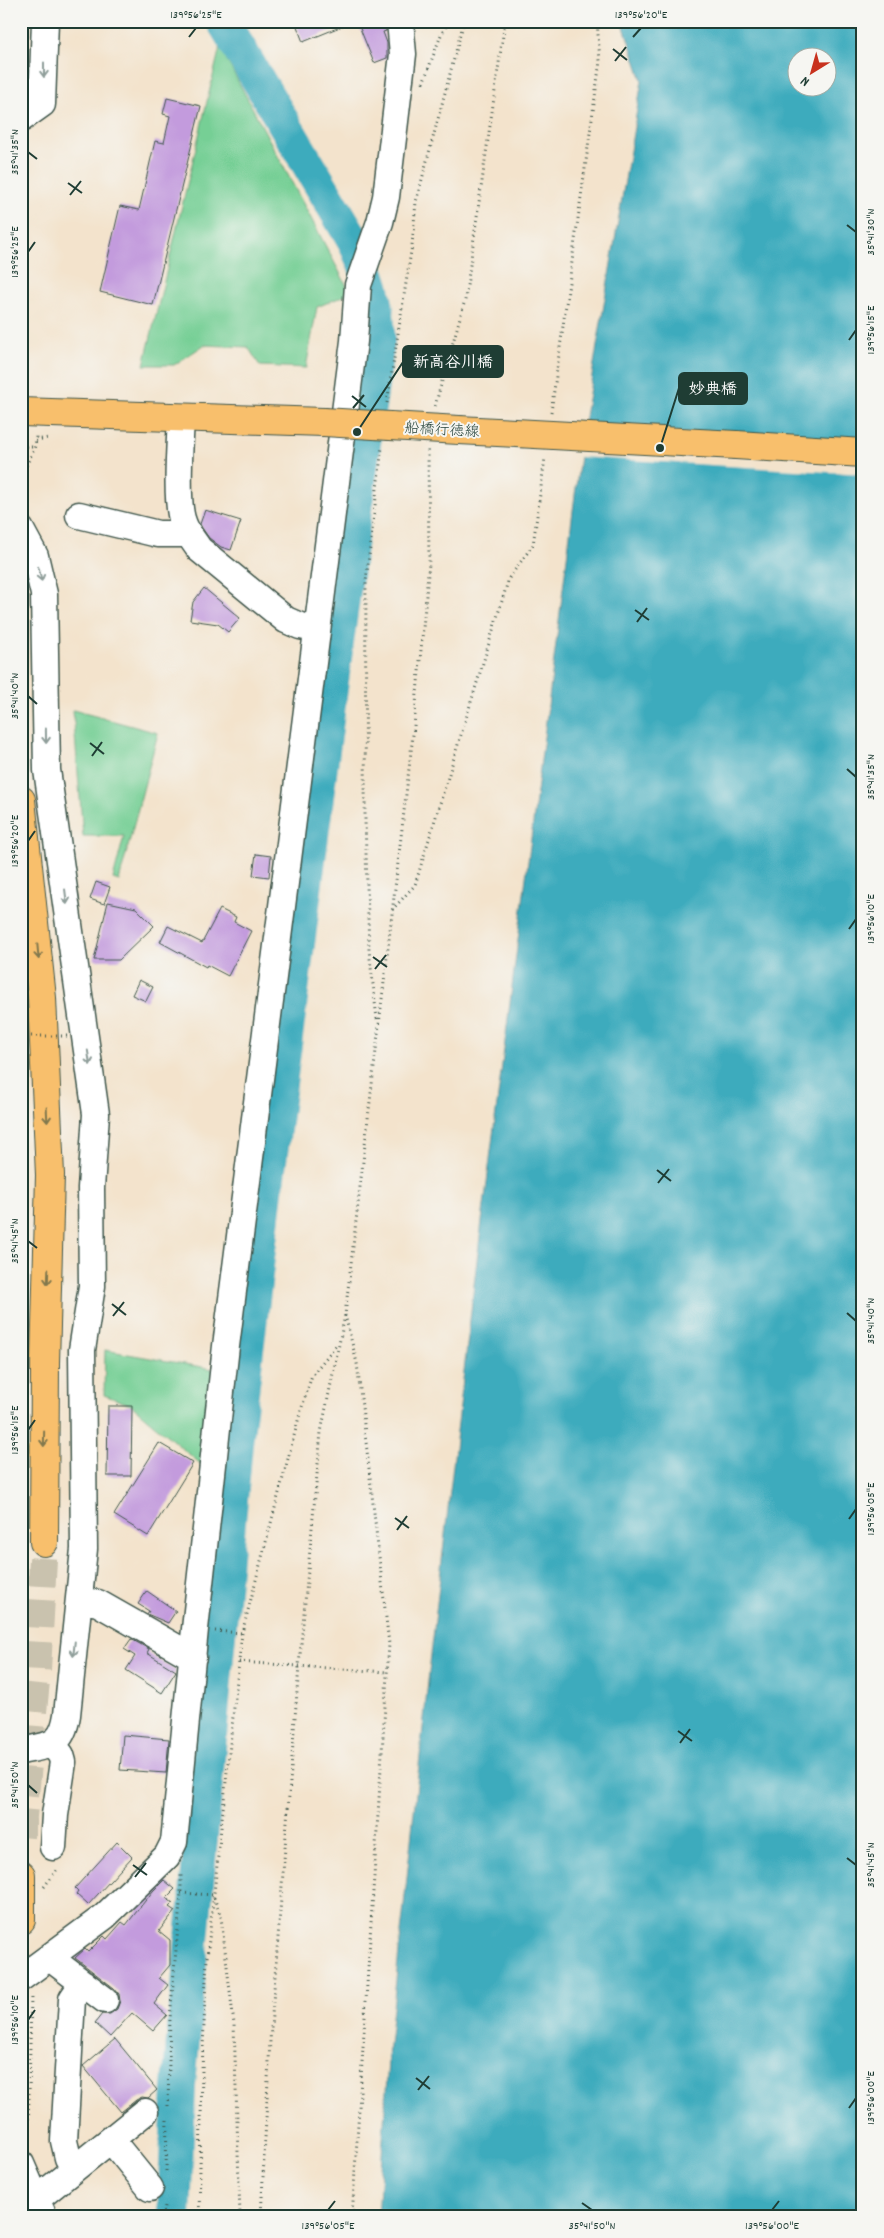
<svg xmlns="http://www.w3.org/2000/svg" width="884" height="2238" viewBox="0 0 884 2238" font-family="Dekko,'Klee One',sans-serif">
	<rect width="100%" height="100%" fill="#f6f6f2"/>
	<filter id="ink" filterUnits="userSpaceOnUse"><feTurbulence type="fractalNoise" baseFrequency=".02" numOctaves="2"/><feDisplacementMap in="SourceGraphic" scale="10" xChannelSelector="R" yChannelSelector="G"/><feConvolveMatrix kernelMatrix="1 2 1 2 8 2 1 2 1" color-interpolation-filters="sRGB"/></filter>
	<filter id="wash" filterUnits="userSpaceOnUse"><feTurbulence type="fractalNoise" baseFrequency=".0096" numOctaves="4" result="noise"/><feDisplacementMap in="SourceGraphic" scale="20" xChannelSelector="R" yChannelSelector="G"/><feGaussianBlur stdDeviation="1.12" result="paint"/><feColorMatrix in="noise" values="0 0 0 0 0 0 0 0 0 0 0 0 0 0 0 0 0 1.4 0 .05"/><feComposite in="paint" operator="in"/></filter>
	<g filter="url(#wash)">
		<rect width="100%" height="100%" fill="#f3e3cc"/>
		<path fill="#76cf95" stroke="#4a8664" d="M220 47 348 288 346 295 317 307 306 368 260 366 248 347 204 345 174 365H144Z
			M73 710 158 733 119 881 113 879 124 836H83Z
			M105 1350 213 1369 203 1466 131 1405 104 1395Z"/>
		<path fill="#3eabbd" stroke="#2e7478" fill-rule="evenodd" d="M622 21H863V2217H378L389 2045 429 1672 476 1268 585 417 642 80ZM796 58H826V88H796Z"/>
		<path fill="#f3e3cc" d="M581 428 863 443V474L578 457Z"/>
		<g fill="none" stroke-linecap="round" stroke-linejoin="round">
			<path stroke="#3eabbd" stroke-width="34" d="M174 2217 179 2086 236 1443 264 1207 337 642 378 341C379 299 372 281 355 243L223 21"/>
		</g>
		<g id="blocks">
			<path fill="#c39bdd" d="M295 21H352V22L303 42Z
				M357 21H385L386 31 383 32 387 43V58L374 63Z
				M167 98 201 106 153 305 100 292 120 206 139 210 155 141 164 143 170 116 163 114Z
				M205 510 241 521 231 550 221 547 209 538 202 528 200 524Z
				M204 588 240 618 228 632 218 624 190 620 193 602Z
				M256 854 271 856 269 877 253 875Z
				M96 882 110 887 104 904 90 899Z
				M108 902 136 908 154 926 119 960H94Z
				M220 909 236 917 234 922 251 931 228 976 207 965 206 967 160 942 168 926 202 943Z
				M139 980 153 987 146 1001 132 995Z
				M108 1406H132L131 1476H107Z
				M159 1443 193 1463 148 1536 114 1515Z
				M147 1591 176 1611 168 1623 147 1614 149 1611 138 1604Z
				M131 1639 149 1649 147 1653 176 1671 162 1693 126 1670 135 1656 124 1649Z
				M123 1735 169 1739 166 1773 120 1770Z
				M117 1842 132 1857 88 1905 76 1894 78 1891 75 1888Z
				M164 1880 175 1889 166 1898 173 1903 169 1907 175 1911 159 1931 170 1940V1965L159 1978 168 1985 154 2004 167 2015 153 2031 132 2013 110 2037 95 2023 102 2014H110L117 2009 120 2001 119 1994 114 1988 75 1958 85 1949 88 1952 104 1936 107 1939 122 1922 126 1925 153 1891Z
				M115 2039 157 2090 148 2098 142 2097 136 2100 121 2112 83 2066Z"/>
		</g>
	</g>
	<g filter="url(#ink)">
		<use href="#blocks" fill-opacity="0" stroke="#3f564b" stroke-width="1"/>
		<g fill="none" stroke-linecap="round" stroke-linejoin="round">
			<path stroke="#c9c2ae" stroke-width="28" stroke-dasharray="28 14" stroke-linecap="butt" d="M21 1837 37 1670 44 1542"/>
			<defs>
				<path id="minor" d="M21 119 42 104 45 21
					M181 418C180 443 175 501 183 522 186 532 193 540 199 549L286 620 300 626 316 629
					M79 515 158 534H188
					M21 530 35 556 44 594 47 770 96 1114 91 1188 92 1286 82 1350 84 1549 67 1715C62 1747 49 1745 21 1751
					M79 1600 98 1603 193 1657
					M53 1745 61 1755 63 1762 55 1815 53 1847
					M50 1958 105 2000
					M21 1978 105 1916 167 1856 174 1842 195 1629 226 1346 354 341 358 285 380 222 386 197 403 54 400 21
					M112 2141 150 2188
					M68 2158 64 2141 72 1999 83 1983
					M21 2164 44 2217
					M37 2199 145 2112"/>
				<path id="major" d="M21 412 324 422
					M390 426 459 430
					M736 445 863 453"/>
				<path id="highway" d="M21 800 42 998 50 1175 45 1363 44 1542
					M21 1875V1920"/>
			</defs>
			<use href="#minor" stroke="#3f564b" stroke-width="29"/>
			<use href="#major" stroke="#3f564b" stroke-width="30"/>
			<use href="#highway" stroke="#3f564b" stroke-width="30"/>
			<path stroke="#3f564b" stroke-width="3" stroke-dasharray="1 4" stroke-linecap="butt" d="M423 83 441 35 449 21
				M387 403 412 245 416 202 464 21
				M435 406 465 300 505 21
				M551 412 600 61 597 21
				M36 440 48 438
				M21 447H36
				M28 510C25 499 22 481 25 469 30 454 36 453 36 434
				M392 910 415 885 509 578 533 545 545 458
				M377 1019 369 950 365 820 366 581 382 447
				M345 1315 357 1363 389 1644 352 2217
				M215 1631 242 1633
				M239 1662 387 1672
				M44 1887 58 1868
				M181 1893 213 1895 221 1917 234 2024 240 2217
				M168 2106 170 2018 181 1893V1873
				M28 2144 31 1996
				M166 2171 167 2117
				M164 2217 165 2205
				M199 2217 202 2070 207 1958 242 1633 299 1417 312 1375 338 1343
				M261 2217 270 2041 299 1666 321 1432 345 1315 414 726 429 563 428 449"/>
			<use href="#minor" stroke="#fff" stroke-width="26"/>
			<use href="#major" stroke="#f8bf6c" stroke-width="28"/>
			<use href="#highway" stroke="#f8bf6c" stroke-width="28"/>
			<defs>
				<path id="major-bridge" d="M324 422 390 426
					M459 430 736 445"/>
			</defs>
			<use href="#major-bridge" stroke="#3f564b" stroke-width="30" stroke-linecap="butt"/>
			<path stroke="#3f564b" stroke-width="3" stroke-dasharray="1 4" stroke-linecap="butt" d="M21 1036H69"/>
			<use href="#major-bridge" stroke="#f8bf6c" stroke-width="28"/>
		</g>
		<defs><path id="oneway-shaft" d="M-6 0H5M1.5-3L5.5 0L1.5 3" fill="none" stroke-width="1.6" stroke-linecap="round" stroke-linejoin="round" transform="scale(1.25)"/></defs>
		<g stroke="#8f9e9a">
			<use href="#oneway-shaft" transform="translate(44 70) rotate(90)"/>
			<use href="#oneway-shaft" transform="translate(40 574) rotate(76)"/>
			<use href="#oneway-shaft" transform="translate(46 736) rotate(89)"/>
			<use href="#oneway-shaft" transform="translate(66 897) rotate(83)"/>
			<use href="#oneway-shaft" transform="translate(89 1058) rotate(81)"/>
			<use href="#oneway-shaft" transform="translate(74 1649) rotate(96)"/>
		</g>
		<g stroke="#81784d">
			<use href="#oneway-shaft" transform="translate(38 952) rotate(85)"/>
			<use href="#oneway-shaft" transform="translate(47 1115) rotate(87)"/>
			<use href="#oneway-shaft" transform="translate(48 1277) rotate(92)"/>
			<use href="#oneway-shaft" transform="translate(44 1439) rotate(91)"/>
		</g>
	</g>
	<path fill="none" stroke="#1f3d34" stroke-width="2" d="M189 37 196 28M633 37 641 28M613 49 627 60M615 61 626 47M28 152 37 159M68 183 82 193M70 195 81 181M847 225 856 232M28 252 35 242M849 340 856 330M352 396 366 407M353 408 364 395M635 610 649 620M637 622 647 608M28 696 37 704M90 743 104 754M92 756 102 742M847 769 856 777M28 841 35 831M849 929 856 919M373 957 387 967M375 969 386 955M657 1170 671 1181M658 1183 669 1169M28 1241 37 1248M112 1304 126 1315M847 1313 856 1321M113 1316 124 1302M28 1430 35 1420M395 1518 409 1528M849 1519 856 1509M397 1530 407 1516M678 1731 692 1741M680 1743 690 1729M28 1785 37 1793M847 1858 856 1865M133 1865 147 1875M135 1877 146 1863M28 2020 35 2010M416 2078 430 2089M418 2090 429 2076M849 2108 856 2098M582 2203 592 2210M328 2210 335 2201M772 2210 779 2201"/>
	<g text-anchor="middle" stroke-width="4" stroke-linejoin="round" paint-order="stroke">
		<g font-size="15" fill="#1f3d34" stroke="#f6f6f2">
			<text transform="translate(442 429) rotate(3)" y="5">船橋行徳線</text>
		</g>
	</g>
	<path fill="none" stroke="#1f3d34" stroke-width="2" d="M357 432L403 362M660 448L679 388"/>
	<g fill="#1f3d34" stroke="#f6f6f2" stroke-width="2">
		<circle cx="357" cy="432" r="5"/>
		<circle cx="660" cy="448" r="5"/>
	</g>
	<g fill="#1f3d34" stroke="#1f3d34" stroke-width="2">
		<rect x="403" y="346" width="100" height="31" rx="5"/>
		<rect x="679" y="373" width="68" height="31" rx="5"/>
	</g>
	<g font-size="16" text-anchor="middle" font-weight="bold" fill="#fff">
		<text x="453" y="367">新高谷川橋</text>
		<text x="713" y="394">妙典橋</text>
	</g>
	<rect width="884" height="2238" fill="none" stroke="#f6f6f2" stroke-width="55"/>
	<g transform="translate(812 72) rotate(217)"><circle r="24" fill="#f6f6f2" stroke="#a0aca6"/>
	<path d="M0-4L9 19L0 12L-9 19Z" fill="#c8321e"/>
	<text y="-8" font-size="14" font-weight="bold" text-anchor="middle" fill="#1f3d34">N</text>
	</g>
	<rect x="28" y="28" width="828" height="2182" fill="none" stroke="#1f3d34" stroke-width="2"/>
	<g font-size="12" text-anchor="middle" fill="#1f3d34">
		<text x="196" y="18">139°56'25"E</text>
		<text x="641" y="18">139°56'20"E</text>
		<text transform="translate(14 152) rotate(-90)" y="4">35°41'35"N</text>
		<text transform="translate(870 232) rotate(-90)" y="4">35°41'30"N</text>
		<text transform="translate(14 252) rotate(-90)" y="4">139°56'25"E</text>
		<text transform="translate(870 330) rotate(-90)" y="4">139°56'15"E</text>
		<text transform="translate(14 696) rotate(-90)" y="4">35°41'40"N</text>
		<text transform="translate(870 777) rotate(-90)" y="4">35°41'35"N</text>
		<text transform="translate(14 841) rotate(-90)" y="4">139°56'20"E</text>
		<text transform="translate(870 919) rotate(-90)" y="4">139°56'10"E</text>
		<text transform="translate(14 1241) rotate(-90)" y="4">35°41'45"N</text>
		<text transform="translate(870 1321) rotate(-90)" y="4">35°41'40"N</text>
		<text transform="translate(14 1430) rotate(-90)" y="4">139°56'15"E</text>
		<text transform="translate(870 1509) rotate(-90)" y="4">139°56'05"E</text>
		<text transform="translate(14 1785) rotate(-90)" y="4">35°41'50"N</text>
		<text transform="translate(870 1865) rotate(-90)" y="4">35°41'45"N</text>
		<text transform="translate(14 2020) rotate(-90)" y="4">139°56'10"E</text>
		<text transform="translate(870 2098) rotate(-90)" y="4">139°56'00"E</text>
		<text x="328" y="2229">139°56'05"E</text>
		<text x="592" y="2229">35°41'50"N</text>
		<text x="772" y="2229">139°56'00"E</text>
	</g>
</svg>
